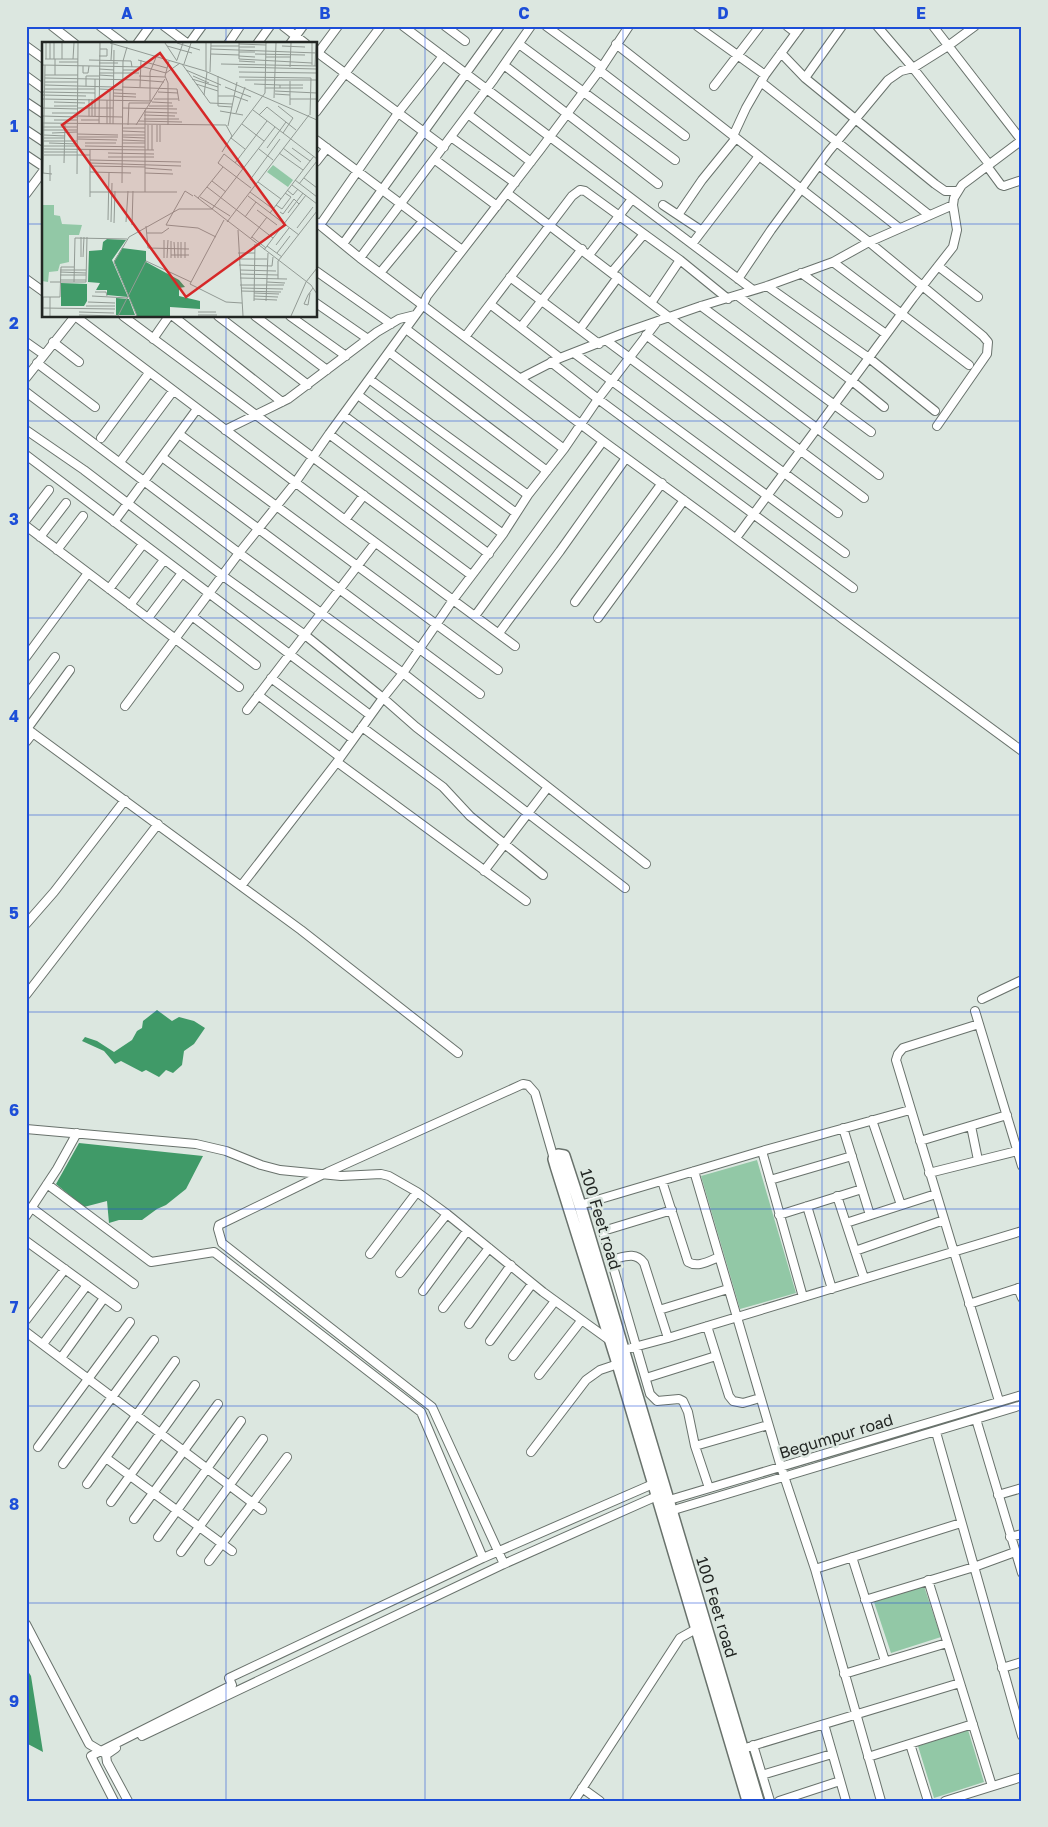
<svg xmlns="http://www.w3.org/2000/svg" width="1048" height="1827" viewBox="0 0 1048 1827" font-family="'Golos Text',sans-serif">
	<rect width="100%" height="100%" fill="#dce7e0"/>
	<path fill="#92c8a6" d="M757 1160 796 1293 740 1309 701 1176Z
		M924 1586 941 1637 891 1653 874 1602Z
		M968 1730 984 1782 934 1798 918 1746Z"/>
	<path fill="#409a68" d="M157 1010 172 1021 179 1017 194 1021 205 1028 194 1044 184 1051 182 1065 173 1073 166 1070 159 1077 146 1070 142 1072 121 1061 115 1064 104 1051 82 1041 85 1037 97 1041 114 1052 132 1040 137 1031 142 1028 143 1021Z
		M79 1143 203 1156 186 1189 166 1205 157 1209 142 1220H119L109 1223 107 1201 84 1207 56 1184Z
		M26 1668 31 1676 43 1752 26 1743Z"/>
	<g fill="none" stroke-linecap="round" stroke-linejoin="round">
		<defs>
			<path id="street" d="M52 26 75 44
				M100 26 124 44
				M164 26 188 44
				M283 26 306 44
				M338 26 318 53 444 147
				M403 26 753 290
				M445 26 465 41
				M546 26 602 67
				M697 26 765 75
				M787 26 796 33
				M877 26 913 68 989 164
				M933 26 1022 141
				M137 44 150 26
				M189 44 202 26
				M228 44 240 26
				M257 44 270 26
				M290 44 303 26
				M519 44 675 160
				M616 44 869 242 983 336 988 342 987 354 937 426
				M26 46 44 59
				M781 53 805 78 935 184 945 191H957
				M504 65 658 184
				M599 70 685 136
				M26 76 44 89
				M805 78 842 26
				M761 82 929 215
				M714 86 760 26
				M26 102 44 114
				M316 112 381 26
				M468 114 531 162
				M26 130 44 142
				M733 136 746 108 765 75 801 26
				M451 137 515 183
				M316 140 462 250
				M26 155 44 167
				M434 159 497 206
				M316 162 327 148
				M819 165 899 228
				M987 166 1001 185 1004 186 1022 180
				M507 193 678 324 879 475
				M26 194 44 170
				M663 205 702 231
				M678 215 702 180 736 138
				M316 222 360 258 603 441 711 520 844 620 1022 751
				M320 225 398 113 443 56
				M343 244 500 26
				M692 244 759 156
				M589 255 632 199
				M360 258 494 79 531 26
				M833 262 969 365
				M938 266 978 297
				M316 271 391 324
				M612 272 644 234
				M380 273 423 221
				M801 273 886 334
				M510 277 599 344
				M26 279 44 292
				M738 279 771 230 829 151 888 80 901 71 913 68 948 46 975 26
				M767 286 869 358 935 411
				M738 296 852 381 884 407
				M316 303 368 339
				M651 303 680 260
				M490 304 560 358
				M701 306 871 432
				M75 316 345 520 515 646
				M123 316 471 575
				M173 316 282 402
				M218 316 308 385
				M255 316 327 370
				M290 316 346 356
				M521 327 582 249
				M406 329 564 449
				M580 329 618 277
				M646 335 864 498
				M465 337 572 196 580 190 585 191 680 260 728 299
				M153 339 169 316
				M607 341 838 513
				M26 342 43 354
				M53 342 79 362
				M389 352 547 471
				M574 353 845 553
				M551 362 598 399 853 588
				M37 363 95 407
				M26 378 75 316
				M521 378 560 358 629 331 701 306 767 286 833 262 869 242 953 205
				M369 379 528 495
				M26 392 239 553 403 673 646 864
				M358 395 516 513
				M343 415 503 534
				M26 430 84 470 223 576 305 635 383 698 416 727 625 888
				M225 430 288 399 377 332 399 319 415 315
				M179 434 498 670
				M329 434 489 554
				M101 438 149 373
				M26 455 370 715
				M162 457 480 694
				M120 462 173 391
				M26 520 49 490
				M345 520 364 495
				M114 522 197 409
				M26 526 239 687
				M40 537 66 503
				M736 538 913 298 953 247 957 230 953 205 954 198 962 185 1022 140
				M57 550 83 516
				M109 589 143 544
				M575 602 662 483
				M130 605 164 560
				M192 616 256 665
				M475 616 603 441
				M148 618 182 573
				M598 618 684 500
				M499 633 560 551 626 458
				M26 657 88 573
				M271 678 353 739
				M258 695 340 757
				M26 696 55 657
				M125 706 239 553 295 483 329 434 423 305 427 296 540 150 602 67 629 26
				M247 710 375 543
				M362 727 443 787 470 816 543 875
				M26 728 301 930 458 1053
				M27 729 70 670
				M26 742 33 733
				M337 762 526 901
				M484 871 548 787
				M241 886 337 762 383 698 403 673 453 600 503 534 528 495 564 449 598 399 656 323
				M26 924 54 892 125 800
				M26 995 158 824
				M982 999 1022 980
				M975 1011 1022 1166
				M979 1024 903 1048 898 1054 896 1060 999 1401
				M872 1120 901 1205
				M971 1126 978 1160
				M843 1128 870 1215
				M26 1129 196 1144 226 1151 261 1165 280 1170 341 1176 381 1174 389 1176 417 1192 447 1214 543 1292 623 1350 668 1338 1022 1231
				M920 1141 1007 1115
				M762 1151 803 1297
				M694 1171 781 1467 815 1569 881 1801
				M929 1173 1017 1151
				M770 1180 852 1156
				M662 1181 688 1262C698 1268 709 1261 719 1257
				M47 1184 151 1262 214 1252 421 1412 483 1558
				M837 1196 864 1278
				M594 1201 650 1394 657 1401 679 1399 683 1401 688 1412 695 1446 709 1488
				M580 1205 762 1151 910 1110
				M807 1206 832 1289
				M32 1208 134 1284
				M779 1215 862 1189
				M26 1216 57 1169 77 1133
				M846 1223 936 1194
				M603 1231 672 1210
				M26 1241 117 1307
				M855 1251 944 1220
				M370 1254 417 1192
				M611 1260C624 1257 635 1251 644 1263L668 1338
				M400 1273 447 1214
				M1018 1288 1022 1298
				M423 1291 467 1231
				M969 1304 1022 1287
				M443 1308 489 1248
				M659 1310 728 1289
				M26 1320 65 1269
				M469 1324 511 1265
				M707 1326 729 1396 733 1401 743 1403 760 1398
				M26 1332 262 1510
				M490 1341 532 1284
				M43 1344 87 1285
				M513 1356 555 1301
				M61 1358 104 1298
				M539 1375 581 1321
				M646 1378 716 1356
				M976 1419 1022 1573
				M936 1432 1022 1736
				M695 1446 768 1425
				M38 1447 130 1322
				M531 1452 586 1380 600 1370 618 1364
				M106 1458 232 1551
				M63 1464 154 1340
				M87 1484 175 1361
				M998 1495 1022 1488
				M666 1501 1022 1395
				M111 1502 195 1385
				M667 1512 1022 1405
				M134 1519 218 1404
				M158 1537 241 1421
				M1010 1537 1022 1534
				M181 1552 263 1439
				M852 1557 885 1661
				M209 1561 287 1457
				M504 1564 432 1407 222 1243 218 1229 219 1225 328 1172 523 1084 528 1085 535 1093 554 1159
				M815 1569 961 1523
				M928 1580 992 1786
				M865 1600 974 1567 1015 1552
				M26 1624 89 1744 104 1753
				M1002 1668 1022 1662
				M844 1674 947 1643
				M824 1724 846 1801
				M142 1736 504 1564 657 1496
				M910 1744 928 1801
				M753 1745 770 1801
				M116 1748 106 1755 107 1762 128 1801
				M742 1749 960 1683
				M868 1757 973 1724
				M762 1775 832 1754
				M582 1788 600 1801
				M114 1801 91 1756 232 1685 229 1678 483 1558 653 1484
				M574 1801 680 1638 696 1629
				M779 1801 840 1781
				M945 1801 1022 1777"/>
			<path id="secondary" d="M748 1801 618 1364 556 1166 554 1159 558 1155 564 1156 580 1205 758 1801"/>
		</defs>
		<use href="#street" stroke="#69726c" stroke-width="10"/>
		<use href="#secondary" stroke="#69726c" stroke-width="14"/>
		<use href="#street" stroke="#fff" stroke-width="8"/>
		<use href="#secondary" stroke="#fff" stroke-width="11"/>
	</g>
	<path fill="none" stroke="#1d4ed8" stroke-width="1" stroke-opacity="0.55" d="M226 26V44M425 26V1801M623 26V1801M822 26V1801M26 224H44M316 224H1022M226 316V1801M26 421H1022M26 618H1022M26 815H1022M26 1012H1022M26 1209H1022M26 1406H1022M26 1603H1022"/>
	<g text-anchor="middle" stroke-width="5" stroke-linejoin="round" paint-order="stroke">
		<g font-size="16" fill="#222623" stroke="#dce7e0">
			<text transform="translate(601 1219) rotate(73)" y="6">100 Feet road</text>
			<text transform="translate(836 1436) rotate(-17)" y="6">Begumpur road</text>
			<text transform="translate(717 1607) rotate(73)" y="6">100 Feet road</text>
		</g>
	</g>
	<g transform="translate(42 42)">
		<rect width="275" height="275" fill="#dce7e0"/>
		<path d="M231 123 251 138 246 145 225 130ZM0 163H12V173L18 174 20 182 40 183 37 193H27V220L18 222 16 229 7 230 6 240 0 239Z" fill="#92c8a6"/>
		<path d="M65 197 84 198 70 218 86 255 65 253V248H54L58 241 46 240 47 209 60 208 61 200ZM80 206 104 209V220L137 238 143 245 137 246V254L158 259V267L128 265V274H95L72 219ZM19 241 45 242V259L42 264H19ZM74 256 87 257 93 273H74Z" fill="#409a68"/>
		<path fill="none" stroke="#929a94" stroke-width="1" d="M12 1V17M68 1 163 29 275 78M123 1 135 19M135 1 158 8M197 2 224 3M125 4 150 11M169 4H197M240 4 263 5M197 5H213M169 7 275 11M197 10H213M169 12 197 13M213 12 263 13M57 14H65V7H58M197 14 213 15M224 15H249M3 17H36M4 17V1M8 17V1M20 17V1M31 17 32 1M197 17 270 21M197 17V1M47 18 89 19 90 25M69 18 70 2M96 18 125 26M135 18 141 1M197 19 213 20M17 20H36M57 21H76M140 22 168 61 190 62M142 22 149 1M179 22 275 24M0 23 102 25 124 31M3 23 1 131 10 132M270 23V1M41 24V31H46L47 24M273 24 274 1M196 25 275 27M248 25 249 1M57 27 72 28M81 28H97M144 28 179 43M164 29V1M168 30 169 1M197 30 275 31M57 31H97M124 31 138 21M3 33H36M13 33V17M57 33 72 34M97 34 123 35M151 34 167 41M176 34V64L190 65M197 35 269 36M3 36 97 38M53 37V66H71M150 37 176 45M97 38 122 40M203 38H275M3 40H36M154 42 176 49M212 42 238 43V46M3 43 36 44M238 43H261M36 44 71 45M44 44V34H57M80 45 135 47 137 59M98 45 99 18M183 45 209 55M223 46H261M3 47H53M57 47 81 48M68 48V82M233 49 275 51M0 50 53 51M116 50 136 51M71 51 94 52M233 52 248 53M0 53 44 54M162 53 165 30M71 54 94 55M176 54H192L206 59M232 56 234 1M0 57 110 59M112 57H136M248 57H275M65 58V82M108 59V30L115 13M12 60 43 61M110 60 130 61M248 63V39M12 64H36M107 64H131M236 64 251 76 241 91M0 66 36 67M36 66H53V74M80 66 135 67M211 68 275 117M178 69 201 73M103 70 135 71M10 71H36M194 71 203 45M102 73 133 74M217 73 225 65 254 88M268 73 269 36M0 74 35 75M36 74 80 75M47 74V57M50 74V57M102 77H137M12 78H35M39 78H57M96 79 140 80M0 81 184 83 190 94 180 110M57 82 58 1M71 82 72 8M200 82 222 99M86 83 87 61H108M94 83 123 37M110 83V108M126 83V41L123 34 127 19M186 84 195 40M1 85H35M80 86H103M1 88H35M80 89 103 90M10 91 35 90M35 92 76 93M2 93 23 94M80 93H103M35 95H76M80 95 103 96M2 96H23M35 97 75 98M80 98 103 99M1 99H35M115 100V83M118 100V83M7 101 35 102M43 101H74M80 101H103M2 104H35M43 104 103 105M225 106 244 80M241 106 259 120M250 106 268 119M2 107 112 108M203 107 189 96 223 51 224 1M217 107 231 118M106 108V83M2 110H35M66 111 112 112M237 111 261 128M182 112 176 121 209 146M182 112 201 127M2 113H48M66 115H112M48 118 139 120M22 121 23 82M48 121 139 124M193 121 225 79M48 124 103 125M103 126 130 128M48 130 89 131M103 131 131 132M35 132 36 1M262 136 275 146M208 138 238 97M253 138 275 155M8 139V123M170 139 184 150M216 140 239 157M80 141 81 19 85 5M257 142 275 119M250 143 275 162M165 145 231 196M245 148 251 153 256 147M48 150H135M103 150V68M208 150 231 167M152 153 269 243 275 252M151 154 143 149 124 183 156 186 174 195M206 154 257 193M48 155V107M158 155 188 174M156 156 181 125M234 163 240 167 249 155 243 151M215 168 235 183M238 170 241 172 252 157 257 162M228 171 272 114M246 171 261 151M203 175 214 160M66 178 67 131M182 178 148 242 184 260 200 261M69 180 70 141M84 180 86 149M185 180 267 73M72 181 73 149M90 183 91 149M104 184 106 206 147 207M255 186 271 165M196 188 201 274M105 191H120L127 186M210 195 224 206M209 196 225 175M129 199V216M132 200 133 216M139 200V216M143 200V216M234 203 247 186M225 204 240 215M222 208 264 153M196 211H213M235 211 248 194M129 213H147M39 215V195M41 215 42 195M122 216V198M125 216 126 198M136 216V200M197 217H225M197 223 230 224 231 215M18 228H44M198 228 234 229M18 230 44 231M198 232 236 233M18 233H44M198 236 245 237M236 237V219L275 169M18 238H44M8 240H44L45 195M32 240 33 196 85 197M225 240 243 241M198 243H242M199 246 241 247M199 249 239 250M53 250H64L65 254M212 251 237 252M268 251 266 263 262 262 266 253 271 246M50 254 86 256M212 254 236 255M0 255H18L19 225H32M212 257 235 258M212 259 213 202M224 259 226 211M46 260 73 261M44 264H73M1 266 73 267M37 270 72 271M156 270H174M37 273 76 274M156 273H175M1 274V255M8 274V255M76 274 104 219 149 240M95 274 72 220 87 195 137 167H170L233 85M249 274 264 240 275 226"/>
		<path fill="#d62828" fill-opacity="0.15" stroke="#d62828" stroke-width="2.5" d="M118 11 243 183 144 255 20 83Z"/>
		<rect width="275" height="275" fill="none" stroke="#222623" stroke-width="2.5"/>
	</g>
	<rect width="1048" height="1827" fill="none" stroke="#dce7e0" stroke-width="55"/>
	<rect x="28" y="28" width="992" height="1772" fill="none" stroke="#1d4ed8" stroke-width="2"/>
	<g font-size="16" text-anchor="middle" font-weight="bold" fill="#1d4ed8">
		<text x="127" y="19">A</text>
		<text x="325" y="19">B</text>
		<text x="524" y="19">C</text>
		<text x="723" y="19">D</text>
		<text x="921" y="19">E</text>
		<text x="14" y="132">1</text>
		<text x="14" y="329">2</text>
		<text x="14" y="525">3</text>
		<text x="14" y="722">4</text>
		<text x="14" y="919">5</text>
		<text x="14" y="1116">6</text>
		<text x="14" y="1313">7</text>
		<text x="14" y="1510">8</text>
		<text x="14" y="1707">9</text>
	</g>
</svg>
